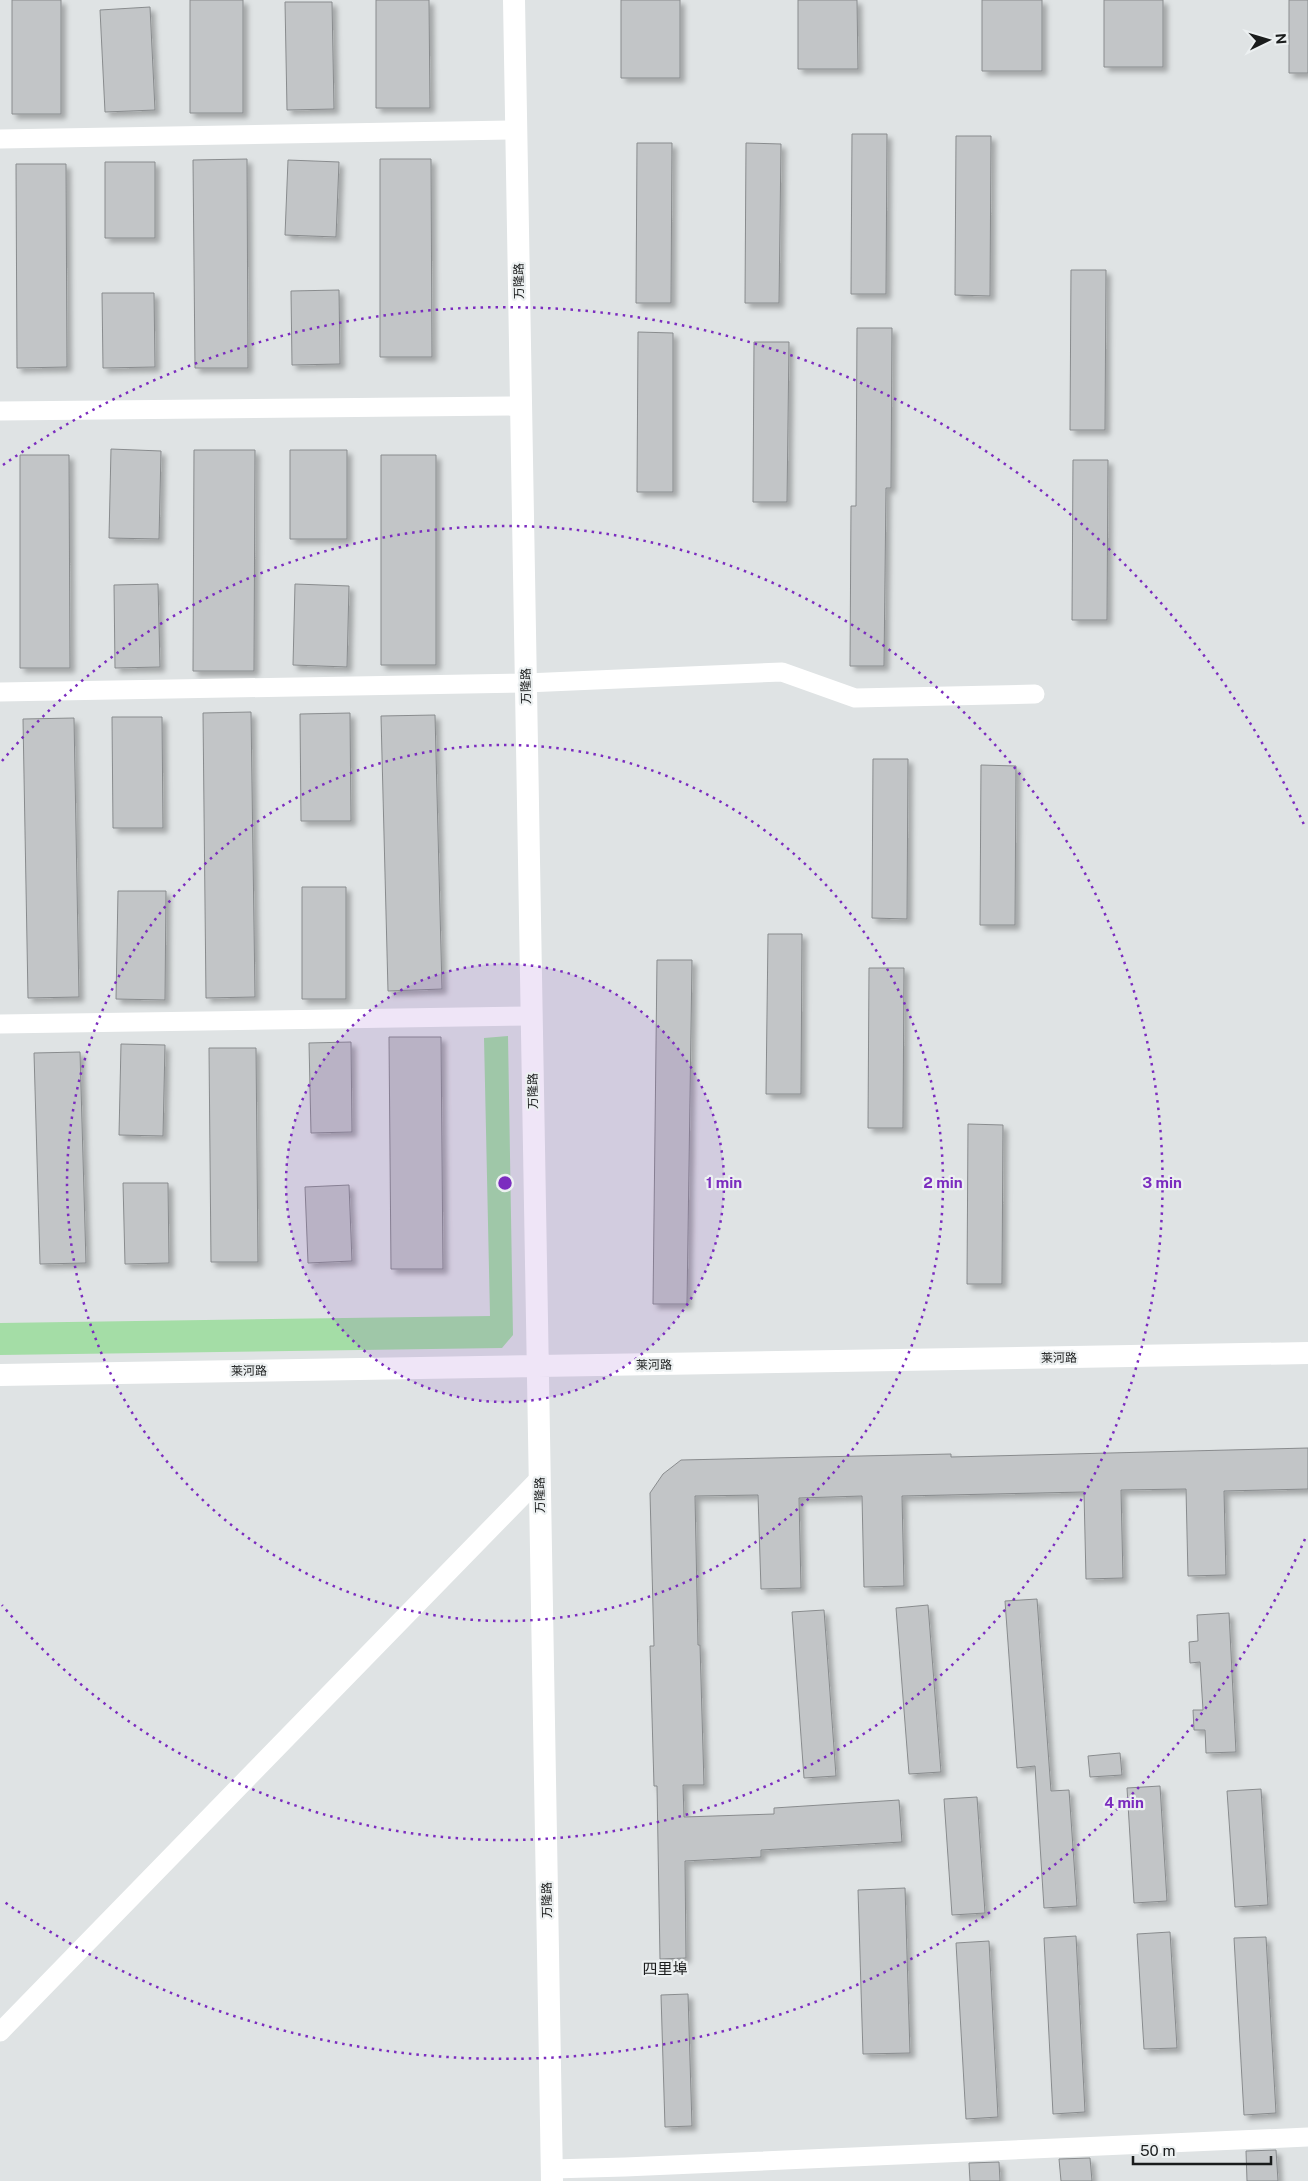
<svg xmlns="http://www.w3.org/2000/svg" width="1308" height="2181" viewBox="0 0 1308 2181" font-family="'Public Sans','Noto Sans SC',sans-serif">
	<defs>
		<filter id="shadow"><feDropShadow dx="4.5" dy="4.5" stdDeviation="2.5" flood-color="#0004"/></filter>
	</defs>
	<rect width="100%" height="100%" fill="#dfe3e4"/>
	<path fill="#a4dda6" d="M508 1036 513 1335 502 1348 0 1355V1323L490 1316 484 1038Z"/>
	<path fill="#c2c5c7" stroke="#898c8e" filter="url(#shadow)" d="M12 0H61V114H12Z
		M190 0H243V113H190Z
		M376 0H429L430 108H376Z
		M621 0H680V78H621Z
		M798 0H857L858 69H798Z
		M982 0H1042V71H982Z
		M1104 0H1163V67H1104Z
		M1289 0H1308V73H1289Z
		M285 2H332L334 109 287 110Z
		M150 7 155 110 105 112 100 10Z
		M852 134H887L886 294H851Z
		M956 136H991L990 296 955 295Z
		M637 143H672L671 303H636Z
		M746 143 781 144 779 303H745Z
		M247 159 248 368H195L193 160Z
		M380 159H431L432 357H380Z
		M288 160 339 162 336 237 285 235Z
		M105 162H155V238H105Z
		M16 164H66L67 367 17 368Z
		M1071 270H1106L1105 430H1070Z
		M339 290 340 364 292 365 291 291Z
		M102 293H154L155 367 103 368Z
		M857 328H892L891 488H886L884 666H850L851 506H856Z
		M638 332 673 333V492H637Z
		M754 342H789L787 502H753Z
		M111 449 161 451 159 539 109 538Z
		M194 450H255L254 671H193Z
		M290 450H347V539H290Z
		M20 455H69L70 668H20Z
		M381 455H436V665H381Z
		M1073 460H1108L1107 620H1072Z
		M158 584 160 667 115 668 114 585Z
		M295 584 349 586 347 667 293 665Z
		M251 712 255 997 206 998 203 713Z
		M350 713 351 821H301L300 714Z
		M435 715 442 989 388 991 381 716Z
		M112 717H162L163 828H113Z
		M74 718 79 997 28 998 23 719Z
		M873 759H908L907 919 872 918Z
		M981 765 1016 766 1015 925H980Z
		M302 887H346V999H302Z
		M118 891H166L165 1000 116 999Z
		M768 934H802L801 1094H766Z
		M657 960H692L687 1304H653Z
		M869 968H904L903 1128H868Z
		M389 1037H441L443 1269H391Z
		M351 1042 352 1132 311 1133 309 1043Z
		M121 1044 165 1045 163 1136 119 1135Z
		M209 1048H256L258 1262H211Z
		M80 1052 86 1263 40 1264 34 1053Z
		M968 1124 1003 1125 1002 1284H967Z
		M123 1183H168L169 1263 125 1264Z
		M349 1185 352 1261 308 1263 305 1187Z
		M1308 1448V1489L1224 1491 1226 1575 1188 1576 1186 1489 1121 1490 1123 1578 1086 1579 1084 1492 902 1496 904 1586 864 1587 862 1496 799 1498 801 1588 761 1589 758 1495 695 1496 698 1645H700L704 1785H683L684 1817 774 1814V1808L899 1800 902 1842 761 1850V1857L685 1861 686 1958 660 1959 657 1786H654L650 1646H654L650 1493 663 1474 681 1460 951 1454V1457Z
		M1037 1599 1051 1791 1069 1790 1077 1906 1044 1908 1035 1766 1017 1768 1005 1601Z
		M928 1605 941 1772 909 1774 896 1608Z
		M824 1610 836 1776 804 1778 792 1612Z
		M1229 1613 1236 1752 1206 1753 1205 1730H1194L1193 1710H1203L1200 1662 1190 1663 1189 1642 1198 1641 1197 1615Z
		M1120 1753 1122 1775 1090 1777 1088 1756Z
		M1160 1786 1167 1901 1134 1903 1127 1788Z
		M1261 1789 1268 1905 1235 1907 1227 1791Z
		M977 1797 985 1913 952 1915 944 1799Z
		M905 1888 910 2053 863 2054 858 1890Z
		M1170 1932 1177 2048 1144 2049 1137 1934Z
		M1076 1936 1085 2112 1053 2114 1044 1938Z
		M1266 1937 1276 2113 1244 2115 1234 1938Z
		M989 1941 998 2117 966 2119 956 1943Z
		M688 1994 692 2126 665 2127 661 1995Z
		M1276 2150 1278 2181H1247L1246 2151Z
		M1090 2158 1092 2181H1061L1059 2159Z
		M999 2162 1000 2181H970L969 2163Z"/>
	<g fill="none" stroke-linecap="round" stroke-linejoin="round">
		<path stroke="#fff" stroke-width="19" d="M0 139 516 130
			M0 411 521 406
			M0 692 526 683 782 672 855 698 1035 694
			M0 1024 531 1016
			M0 2032 540 1478
			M552 2169 625 2167 1308 2137"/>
		<path stroke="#fff" stroke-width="22" d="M514 0 552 2181
			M0 1375 1308 1353"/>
	</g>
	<circle cx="505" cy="1183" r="219" fill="#7b2cbf" fill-opacity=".12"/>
	<g fill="none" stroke="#7b2cbf" stroke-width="2.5" stroke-dasharray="2.5 5">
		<circle cx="505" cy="1183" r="219"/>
		<circle cx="505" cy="1183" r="438"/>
		<path d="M2 761A657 657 0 1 1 2 1605"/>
		<path d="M1305 1539A876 876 0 0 1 3 1901M3 465A876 876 0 0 1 1305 827"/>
	</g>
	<g text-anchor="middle" stroke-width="4.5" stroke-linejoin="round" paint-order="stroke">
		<g font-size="12" fill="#1a1c1c" stroke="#ecf0f1">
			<text transform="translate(519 281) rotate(-91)" y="4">万隆路</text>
			<text transform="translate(526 686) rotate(-91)" y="4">万隆路</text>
			<text transform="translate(533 1091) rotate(-91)" y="4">万隆路</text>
			<text transform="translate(1059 1358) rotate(-1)" y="4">莱河路</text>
			<text transform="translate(654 1365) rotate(-1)" y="4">莱河路</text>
			<text transform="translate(249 1371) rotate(-1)" y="4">莱河路</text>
			<text transform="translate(540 1495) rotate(-91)" y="4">万隆路</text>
			<text transform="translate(547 1900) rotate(-91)" y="4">万隆路</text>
		</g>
		<g font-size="15" fill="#1a1c1c" stroke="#ecf0f1">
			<text x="665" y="1974">四里埠</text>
		</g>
	</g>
	<circle cx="505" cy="1183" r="8" fill="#7b2cbf" stroke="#ecf0f1" stroke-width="2.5"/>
	<g font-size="15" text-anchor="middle" font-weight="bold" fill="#7b2cbf" stroke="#ecf0f1" stroke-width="4.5" stroke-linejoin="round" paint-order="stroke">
		<text x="724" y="1188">1 min</text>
		<text x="943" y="1188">2 min</text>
		<text x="1162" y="1188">3 min</text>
		<text x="1124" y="1808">4 min</text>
	</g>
	<g transform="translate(1268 40) rotate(85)" stroke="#ecf0f1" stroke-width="4" paint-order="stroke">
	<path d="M0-4L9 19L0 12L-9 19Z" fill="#1a1c1c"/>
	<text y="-8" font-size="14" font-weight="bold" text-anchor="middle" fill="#1a1c1c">N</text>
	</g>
	<path d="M1133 2156v8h138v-8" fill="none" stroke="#1a1c1c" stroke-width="2.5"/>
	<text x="1140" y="2156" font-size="15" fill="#1a1c1c" stroke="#ecf0f1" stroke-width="4" paint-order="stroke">50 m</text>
</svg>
